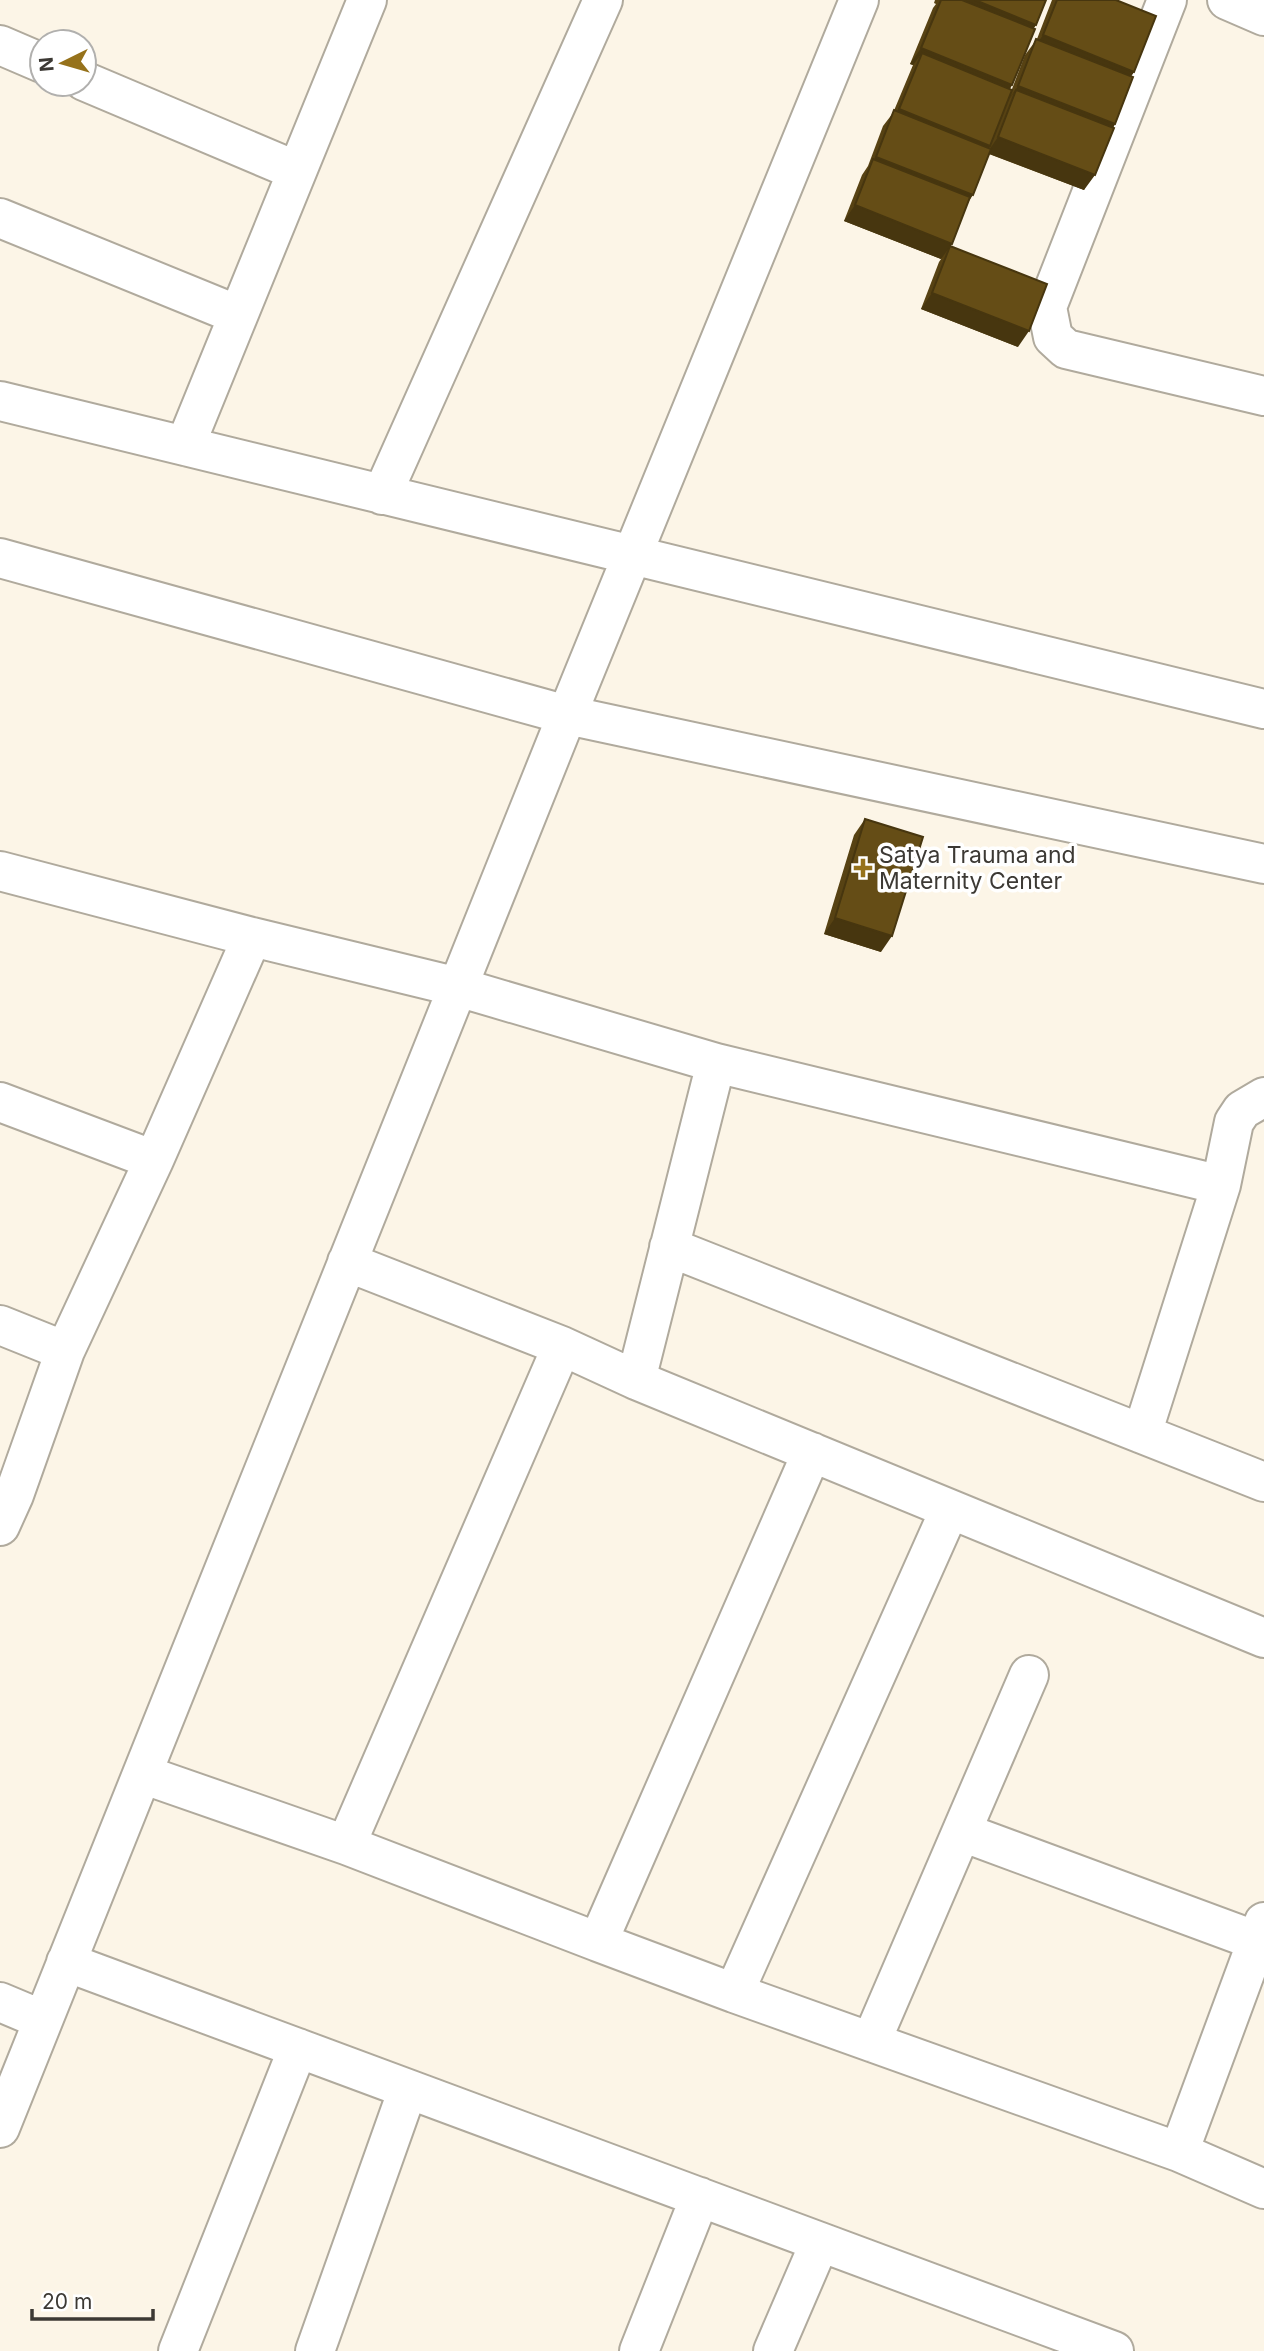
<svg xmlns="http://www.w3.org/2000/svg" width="1264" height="2351" viewBox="0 0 1264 2351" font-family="Inter,sans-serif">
	<rect width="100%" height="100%" fill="#fcf5e7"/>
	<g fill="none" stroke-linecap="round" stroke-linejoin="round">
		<defs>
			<path id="minor" d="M1167 0 1047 307 1053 337 1066 349 1264 396
				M1227 0 1264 16
				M0 45 42 63
				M84 81 297 171
				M0 218 238 315
				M0 401 1264 709
				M185 446 367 0
				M382 495 603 0
				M0 558 567 715 1264 864
				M0 871 252 937 154 1160 65 1351 14 1495 0 1526
				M252 937 458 987 716 1063 636 1380 562 1346 347 1262
				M716 1063 1221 1185
				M0 1102 154 1160
				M669 1247 1264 1482
				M0 1325 65 1351
				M636 1380 1264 1638
				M1142 1434 1221 1185 1234 1122 1242 1110 1264 1097
				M142 1774 346 1845 598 1942 812 1452
				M962 1832 1257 1941
				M346 1845 562 1346
				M598 1942 734 1993 950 1509
				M66 1962 1114 2351
				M734 1993 1179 2152 1264 1922
				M0 2002 43 2020
				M871 2042 1029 1675
				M0 2128 567 715 859 0
				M1179 2152 1264 2189
				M178 2351 298 2048
				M315 2351 408 2089
				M639 2351 700 2197
				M773 2351 820 2242"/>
		</defs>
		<use href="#minor" stroke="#b0aa9d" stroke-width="42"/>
		<use href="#minor" stroke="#fff" stroke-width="38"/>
	</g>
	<path fill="#574213" d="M935 0H1046L1036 25 1033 29 1012 85 1010 89H1012L1025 55 1037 39 1052 0H1116L1134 72 1131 76 1115 124 1084 190 989 154 967 204 952 244 941 259 844 221 862 175 868 166 883 126 893 113 913 65 910 64 933 8 936 4 934 3Z
		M950 246 1018 347 921 309 939 262Z
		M865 819 881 952 824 934 854 835Z"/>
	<path fill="#47360f" d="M941 0H975L1036 25 1025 40Z
		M1043 35 1134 72 1123 88 1032 51Z
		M921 48 1012 85 1001 101 922 53 913 65 910 64Z
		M1018 86 1115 124 1104 140 1016 90 1007 102Z
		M899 109 990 146 979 161 890 121Z
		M998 137 1095 175 1084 190 987 153Z
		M876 157 973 195 962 211 870 166Z
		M855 205 952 244 941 259 844 221Z
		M932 293 1029 331 1018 347 921 309Z
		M835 918 892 936 881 952 824 934Z"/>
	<path fill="#654d16" stroke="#47360f" stroke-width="2" d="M941 0H962L1035 29 1012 85 921 48Z
		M975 0H1046L1036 25Z
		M1057 0H1116L1156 16 1134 72 1043 35Z
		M1036 39 1133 77 1115 124 1018 86Z
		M922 53 1012 90 990 146 899 109Z
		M1016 90 1114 128 1095 175 998 137Z
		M894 110 991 149 973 195 876 157Z
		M873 159 970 197 952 244 855 205Z
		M950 246 1047 284 1029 331 932 293Z
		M865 819 923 837 892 936 835 918Z"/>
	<path fill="#96721b" stroke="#fff" stroke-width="2.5" d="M859.5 857.5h7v7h7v7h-7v7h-7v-7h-7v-7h7z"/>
	<g text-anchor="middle" stroke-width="7" stroke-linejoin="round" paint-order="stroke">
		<g font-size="23" fill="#3c3934" stroke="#fff" text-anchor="start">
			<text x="879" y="863">Satya Trauma and<tspan x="879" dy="26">Maternity Center</tspan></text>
		</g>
	</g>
	<g transform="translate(63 63) rotate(265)"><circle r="33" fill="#ffffff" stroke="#b1b0ae" stroke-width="2"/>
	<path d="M0-5L12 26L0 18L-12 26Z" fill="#96721b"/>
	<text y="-10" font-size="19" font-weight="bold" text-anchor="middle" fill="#3c3934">N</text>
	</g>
	<path d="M32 2309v10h121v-10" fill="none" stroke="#3c3934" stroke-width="3.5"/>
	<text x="42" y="2309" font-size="21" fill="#3c3934" stroke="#ffffff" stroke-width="5" paint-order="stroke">20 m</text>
</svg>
